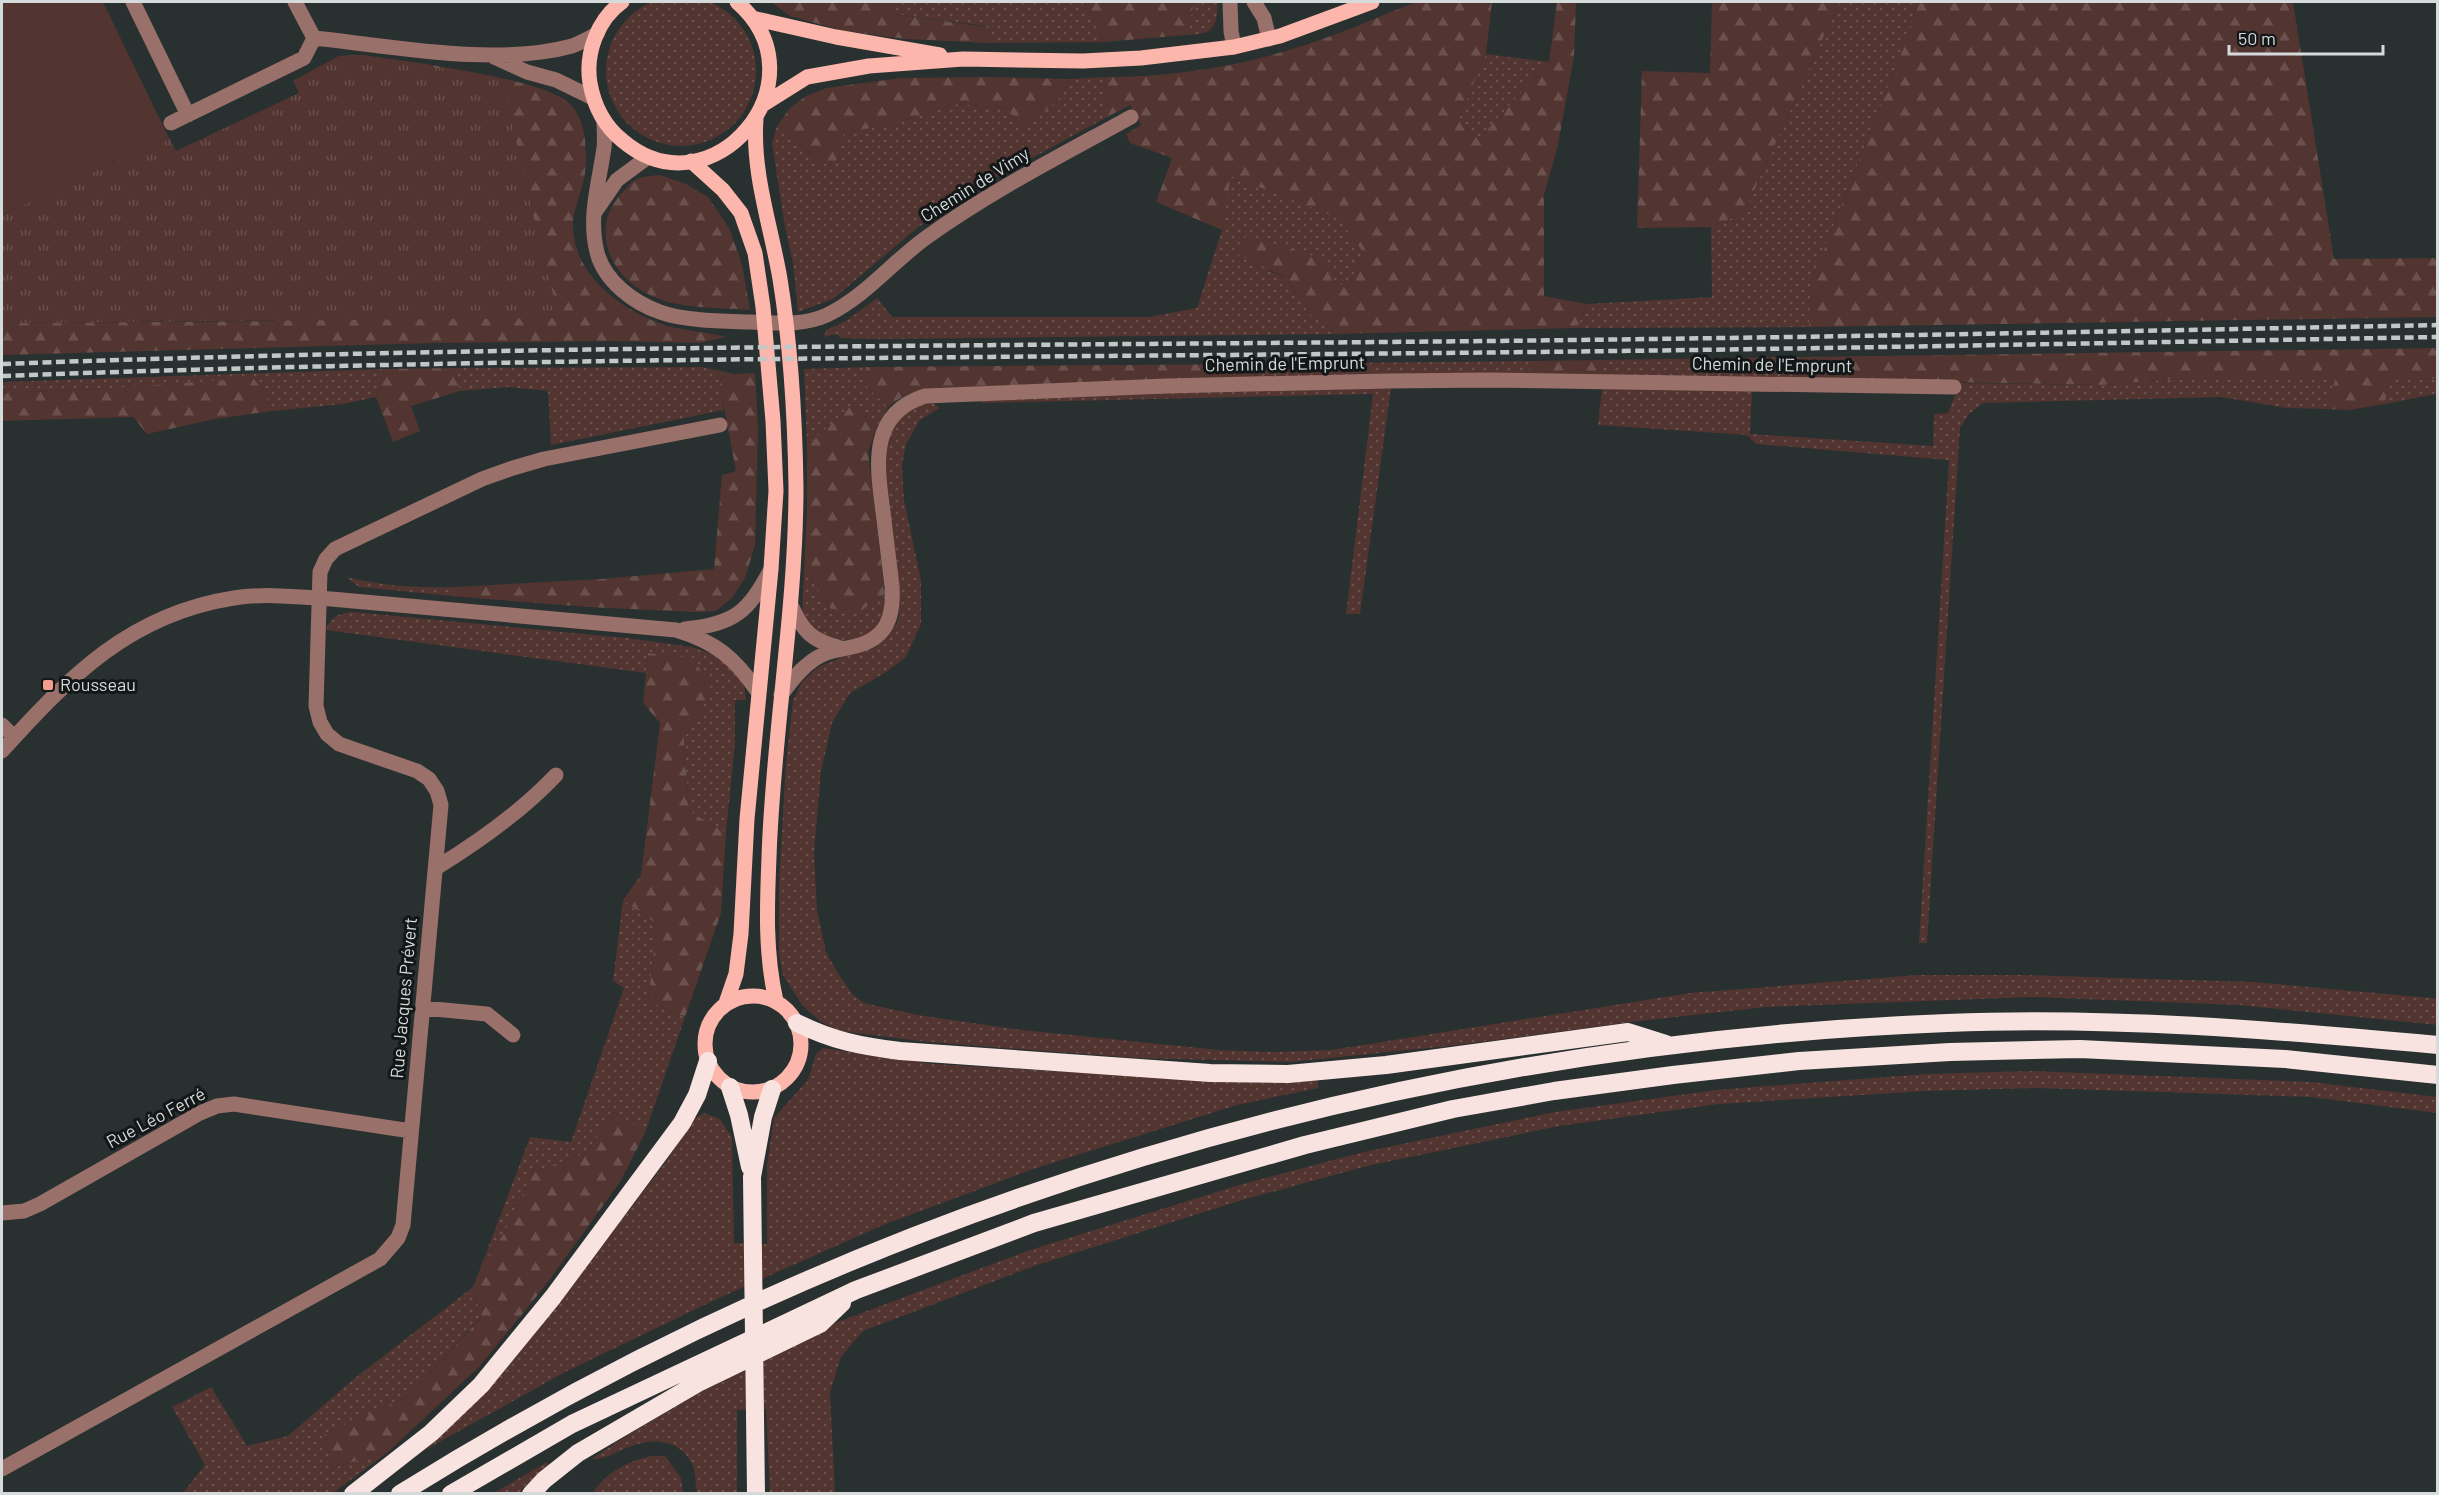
<svg xmlns="http://www.w3.org/2000/svg" width="2439" height="1495" viewBox="0 0 2439 1495" font-family="Barlow,sans-serif">
	<defs>
		<pattern id="grass-dots" width="8" height="8" patternUnits="userSpaceOnUse" patternTransform="scale(1.5)"><rect width="8" height="8" fill="#523430"/><path d="M2 2h.1M6 6h.1" fill="none" stroke="#6a514d" stroke-width="1.8" stroke-linecap="round"/></pattern>
		<pattern id="forest-firs" width="22" height="20" patternUnits="userSpaceOnUse" patternTransform="scale(1.5)"><rect width="22" height="20" fill="#523430"/><path d="M5 1l3.5 6h-7zM16 11l3.5 6h-7z" fill="#6a514d"/></pattern>
		<pattern id="park-tufts" width="24" height="20" patternUnits="userSpaceOnUse" patternTransform="scale(1.5)"><rect width="24" height="20" fill="#523430"/><path d="M3 7l-1-3M5 7V3M7 7l1-3M15 17l-1-3M17 17v-4M19 17l1-3" fill="none" stroke="#6a514d"/></pattern>
	</defs>
	<rect width="100%" height="100%" fill="#283030"/>
	<path fill="url(#grass-dots)" d="M606 71a75 75 0 1 1 150 0a75 75 0 1 1-150 0Z
		M892 2H1083L1104 42 989 43 986 26 894 14Z
		M1194 2H1218C1217 27 1213 35 1187 35Z
		M1839 2H1917L1911 28 1811 283 1809 327 1577 328 1587 304 1712 297 1711 227 1744 213Z
		M1486 54 1549 62 1479 139 1458 120Z
		M1105 77 1107 117 964 195 917 228 833 299 798 312 793 263 785 227 772 143 777 126 823 163 844 132 891 125 954 104 1007 108 1056 103 1071 79Z
		M1230 175 1338 217 1363 252 1348 288 1332 281 1266 270 1285 277 1310 314 1336 334 877 339 840 338 837 334 824 337 826 330 846 321 877 298 892 317H1149L1197 308 1222 230Z
		M1800 357 1801 379H1603L1601 360Z
		M1528 361 1530 375 1256 379 1254 364Z
		M701 367 722 371 720 385 724 410 551 445 548 391 508 387 460 391 455 368Z
		M866 367 867 387 888 407 877 427 851 406 807 446 804 369Z
		M383 369 376 397 343 404 273 411 266 395 99 389 2 393V382Z
		M2196 377H2337L2326 409 2287 408 2221 397 1983 403 1969 414 1960 428 1927 943H1919L1949 460 1756 444 1747 435 1598 425 1602 389 1752 391 1750 434 1933 446 1934 414 1948 413 1960 383 2102 385Z
		M2389 377 2437 379V394L2385 404Z
		M1391 388 1360 614H1346L1373 394 981 403V397Z
		M930 401 940 408 920 420 906 444 902 465 904 500 921 580V624L906 657 883 674 850 693 832 723 821 772 814 852 817 910 826 952 836 970 852 994 864 1003 918 1015 1022 1030 1219 1050 1274 1052 1331 1050 1690 993 1918 975H2025L2254 982 2432 998 2437 999 2438 1025 2238 1005 2032 997 1766 1007 1631 1022 1458 1045 1291 1062 1136 1058 928 1042 840 1031 821 1022 802 1005 783 975 779 953V881L786 763 793 700 802 682 818 667 848 655 874 648 888 636 898 621 900 599C897 572 894 546 891 520 885 472 872 420 930 401Z
		M804 569 831 609 862 610 885 594C884 602 885 611 883 618 875 641 834 646 817 633 811 628 806 620 802 614Z
		M346 577C383 586 417 588 455 587L462 597 359 587Z
		M354 612 627 638 692 647 719 656 744 684 746 700H735V744L726 833 689 811 684 738 712 690 648 653 646 673 326 630C331 616 340 613 354 612Z
		M623 900 657 924 648 1001 685 1017 645 1133 615 1112 586 1153 533 1172 505 1232 482 1264 530 1137 571 1142 624 988 613 981Z
		M823 1048 933 1064 1261 1083 1318 1078V1088L1237 1105 1036 1168 883 1225 717 1299 567 1371 425 1450 485 1389 544 1321 662 1167 694 1119 704 1113 720 1119 732 1137 734 1243 767 1244V1165L774 1118 808 1080 816 1054Z
		M2032 1071 2311 1082 2437 1097V1113L2311 1097 2037 1088 1926 1091 1719 1104 1559 1126 1367 1166 1242 1200 1037 1265 863 1331 841 1357 830 1392 835 1493H770L766 1409 737 1410V1493H697C695 1485 696 1474 693 1466 681 1439 653 1437 629 1447 613 1453 609 1459 591 1459L628 1435 718 1382 827 1326 1027 1251 1239 1185 1364 1152 1555 1112 1716 1090 1926 1074Z
		M473 1287 481 1317 409 1396 324 1434 332 1468 388 1452 333 1493H183L205 1465 172 1407 211 1387 247 1446 288 1436 355 1378Z
		M651 1456H665L681 1478 683 1493H593C605 1473 628 1461 651 1456Z
		M547 1462 550 1467 523 1488 519 1493 492 1494Z"/>
	<path fill="url(#forest-firs)" d="M771 2H892L894 14 987 27 989 43 906 39 844 31 790 16Z
		M1083 2H1194L1187 35 1104 42Z
		M1416 2H1492L1486 54 1458 120 1479 139 1549 62 1557 2H1576L1574 56 1558 145 1544 195V296L1587 304 1577 328 1336 334 1310 314 1285 277 1232 252 1247 235 1326 260 1332 281 1348 288 1363 252 1338 218 1231 176 1222 230 1156 202 1172 158 1130 143 1126 134 1141 125 1130 105 1107 117 1105 77C1173 77 1243 66 1308 44 1345 32 1380 16 1416 2Z
		M1712 2H1839L1744 213 1711 227 1637 228 1642 71 1710 73Z
		M1917 2H2293L2334 259 2437 258V317L1809 327 1811 283 1911 28Z
		M363 55C404 61 544 78 570 104 587 121 587 151 585 173 583 190 574 206 573 222 571 272 617 307 659 323 680 331 704 331 726 337L699 343 610 341 438 343 2 355V323L277 321 297 308 481 296 293 81 339 56Z
		M988 77 1071 79 1056 103 1021 128 1007 108 954 104 891 125 844 132 835 165 823 163 777 126 790 108 806 96 826 88 901 78Z
		M660 175 686 184 708 197 729 228 742 264 750 310C716 307 676 310 646 293 609 274 590 228 621 194 625 190 631 181 637 179 643 176 653 176 660 175Z
		M2437 348 2438 379 2389 377 2385 404 2349 410 2326 409 2336 377H2196L2102 385 1801 379 1800 357Z
		M1601 360 1603 379 1530 375 1528 361Z
		M1254 364 1256 379 936 388C916 389 903 395 888 407L867 387 866 367Z
		M455 368 460 391 411 406 420 431 393 442 376 397 383 369Z
		M722 371 733 374 755 373 758 426 755 545 745 578 732 598 716 611 694 612 588 607 462 597 455 587 602 579 714 569 722 475 736 471 720 385Z
		M253 378 266 395 273 411 215 419 147 434 133 417 2 421V393L99 389Z
		M851 406 877 427 868 452 885 594 862 610 831 609 804 569 807 511V446Z
		M648 653 693 658 712 690 684 738 689 811 726 833 721 913 685 1017 648 1001 657 924 623 900 641 875 660 723 643 703Z
		M615 1112 645 1133 620 1182 545 1286 479 1367 388 1452 332 1468 324 1434 409 1396 481 1318 473 1287 482 1264 505 1232 533 1172 586 1153Z"/>
	<path fill="url(#park-tufts)" d="M363 55 503 79 525 183 559 318 2 323V215L168 136 176 151 299 93 293 81 339 56Z"/>
	<path fill="#523430" d="M2 2H103L168 136 2 215Z"/>
	<g fill="none" stroke-linecap="round" stroke-linejoin="round">
		<path stroke="#9a706a" stroke-width="15" d="M133 2 188 115
			M295 2 314 38
			M1230 2 1231 31 1234 47
			M1254 2 1264 18 1269 39
			M494 57 527 72 556 80 593 98
			M604 121C604 130 605 140 604 148 599 183 588 217 597 252 604 281 634 303 660 312 684 321 725 321 751 322 777 323 803 326 827 315 866 296 892 262 927 237 991 191 1062 155 1131 117
			M171 123 304 58 314 38C392 46 495 67 572 46 580 43 589 38 597 34
			M595 212 617 180 648 157
			M791 605C803 632 812 641 841 648
			M685 629C735 624 748 612 771 569
			M781 695C793 678 806 662 824 654 835 649 845 649 856 646 888 638 894 615 892 586 889 561 886 537 883 512 877 466 868 414 925 396L1166 386 1389 381 1488 380 1954 387
			M2 725 14 737
			M2 751C70 676 130 614 234 598 266 593 299 597 331 599L676 630C716 642 735 658 758 692
			M436 868C480 841 521 812 556 775
			M423 1008 487 1014 513 1035
			M2 1213 24 1211 40 1204 200 1113 217 1106 234 1104 411 1131
			M2 1469 380 1259 398 1238 403 1225 441 805 437 791 429 779 417 771 339 744 327 734 320 722 316 706 320 572 326 559 335 549 482 479 513 468 544 459 720 425"/>
		<path stroke="#fcb6ac" stroke-width="15" d="M622 2C598 19 585 53 590 83 594 106 604 126 623 141 712 216 827 80 737 2
			M752 18 836 37 940 55
			M764 104 807 77 869 66 963 59 1083 61 1141 58 1234 47 1280 36 1372 2
			M756 119C752 173 771 226 780 279 791 347 795 418 796 487 796 611 773 733 769 857 767 906 765 953 776 1001
			M691 161 723 190 741 213 755 253 763 307 773 421 776 491 771 569 747 819 741 934 736 974 726 1003
			M705 1044a48 48 0 1 1 96 0a48 48 0 1 1-96 0Z"/>
		<path stroke="#f9e3e0" stroke-width="18" d="M797 1023C833 1041 861 1046 900 1051L1210 1073 1288 1074 1386 1065 1628 1032 1666 1044
			M730 1087 739 1115 750 1167
			M353 1494 431 1433 481 1385 553 1297 682 1123 697 1095 708 1061
			M400 1494C866 1203 1399 1044 1947 1023 2110 1016 2275 1030 2438 1045
			M451 1494 572 1424 856 1290 1034 1223 1305 1145 1453 1109 1554 1091 1673 1075 1799 1061 1950 1052 2080 1049 2285 1059 2438 1075
			M531 1494 544 1480 578 1453 698 1383 820 1324 842 1303
			M756 1494 752 1177 763 1117 772 1089"/>
		<path stroke="#c2c8c8" stroke-width="4.5" stroke-dasharray="9 4.5" stroke-linecap="butt" d="M2 364C462 347 924 346 1385 342 1736 339 2087 332 2438 325
			M2 376C479 358 956 358 1434 353 1768 350 2103 343 2438 337"/>
	</g>
	<rect fill="#f59c91" stroke="#141717" stroke-width="2" x="42" y="679" width="12" height="12" rx="3"/>
	<g text-anchor="middle" stroke-width="6" stroke-linejoin="round" paint-order="stroke">
		<g font-size="18" fill="#d5dada" stroke="#141717">
			<text transform="translate(975 185) rotate(-32)" y="6">Chemin de Vimy</text>
			<text transform="translate(1285 364) rotate(-1)" y="6">Chemin de l'Emprunt</text>
			<text transform="translate(1772 365) rotate(1)" y="6">Chemin de l'Emprunt</text>
			<text transform="translate(404 998) rotate(-85)" y="6">Rue Jacques Prévert</text>
			<text transform="translate(156 1118) rotate(-28)" y="6">Rue Léo Ferré</text>
		</g>
		<g font-size="18" fill="#d5dada" stroke="#141717" text-anchor="start">
			<text x="60" y="691">Rousseau</text>
		</g>
	</g>
	<rect width="2439" height="1495" fill="none" stroke="#d5dada" stroke-width="6"/>
	<path d="M2229 45v9h154v-9" fill="none" stroke="#d5dada" stroke-width="3"/>
	<text x="2238" y="45" font-size="18" fill="#d5dada" stroke="#141717" stroke-width="4.5" paint-order="stroke">50 m</text>
</svg>
